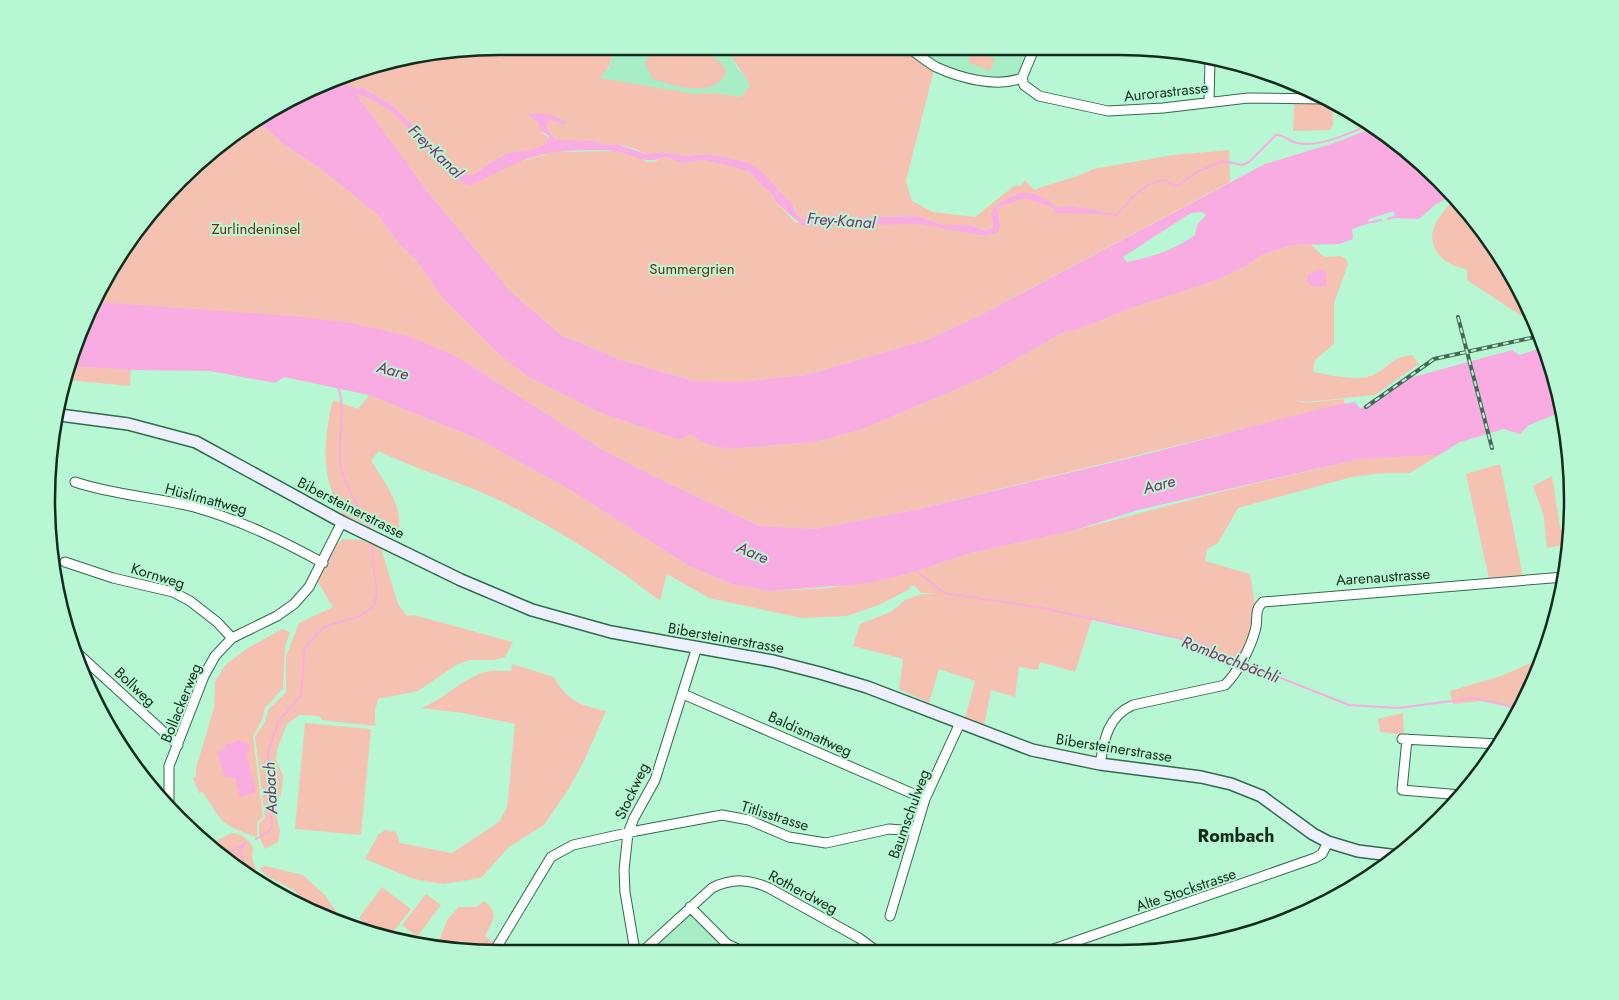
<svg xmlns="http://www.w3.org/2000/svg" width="1619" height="1000" viewBox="0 0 1619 1000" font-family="Jost,sans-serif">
	<rect width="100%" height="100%" fill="#b8f7d3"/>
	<path fill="#a7edc5" d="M616 47 730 48 737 68 747 78 750 86 740 97 715 93 695 94 599 78 609 68Z
		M926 49H1034L1022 78 988 82 935 66 926 53Z
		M689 912 736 951H651Z"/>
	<path fill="#f5c2b1" d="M500 46 616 47 608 68 600 78 695 94 715 93 740 97 750 86C745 72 732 64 730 48L926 49V53L935 66 906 181 912 201 933 212 975 217 1014 186 1022 185 1025 180 1034 190C1053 182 1075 179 1093 169L1173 155 1229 150 1230 182 981 315 927 340 806 375 739 382 694 381 621 360 561 335 509 290 432 197 355 93C366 98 379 102 390 110 419 133 435 169 469 186L511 164 555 152 615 151 639 157 647 162H654L665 157 683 163 704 160 748 171 763 187 770 191 777 203 795 222 815 226 829 224 842 227 853 224H918L984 236 1000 225 997 208 1014 201 1015 194 991 212 993 227 986 231 970 225H944L917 216 803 219 797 215 795 208 779 190 744 161 706 154 684 156 663 152 646 154 633 148 617 144 604 145 600 143 557 140 548 131 547 123 550 120 563 125C552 116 544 113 529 114V116L538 123 540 131 549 138C543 153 519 149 506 154 495 160 483 167 473 175L465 174 392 105 363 88 349 87 340 78 354 70Z
		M665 47C688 47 713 49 726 70 719 100 673 86 653 79L645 64C648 53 654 50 665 47Z
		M972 50 995 59 990 71 968 62Z
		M1294 104H1332L1333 125 1331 130 1293 131Z
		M258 121 282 143 322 170 378 215 398 243 417 261 441 296 501 356 527 376 598 412 680 440 690 434 705 444 728 449 815 442 860 430 985 377 1062 333 1079 329 1131 308 1217 280 1246 266 1262 255 1292 245 1310 244 1324 257 1340 256 1346 259 1348 264 1334 303V344L1315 360 1313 372C1331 375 1357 382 1373 375 1391 367 1388 358 1412 355L1419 364 1375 395 1306 402 1293 400 1306 403 1343 399 1345 404 919 509 815 529 760 526 657 478 603 450 459 358 350 323 98 302 140 224 224 140Z
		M1456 197 1512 273 1531 315H1520L1467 280V270C1460 267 1447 264 1442 258 1420 235 1440 215 1456 197Z
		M68 366 131 370 130 386 66 380Z
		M369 395 480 440 572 491 689 566 731 584 769 591 829 588 904 575 971 553 1072 531 1236 488 1359 459 1439 455 1410 473H1383L1352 477 1238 508 1218 543 1207 549 1205 561 1250 574 1256 611 1244 655 1238 660 1196 642 1092 619 1075 672 1040 662 1038 670 1019 667 1015 697 991 690 984 726 965 718 975 681 939 669 929 703 899 689 903 659 853 646 860 624 891 612 905 600 919 595 935 593H921L915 586 909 587 910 589 879 605 847 616 802 618 709 598 667 574 660 601C607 560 552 525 492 497 455 480 415 469 379 451L371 460C384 483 408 510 396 537L343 515C321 476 323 450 331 407L333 400 358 409Z
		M1500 464 1523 576 1489 579 1466 474Z
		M1552 476 1560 527 1567 544 1547 548 1543 513 1533 486Z
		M343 539 361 540 381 548 398 604 407 616 414 615 513 642 505 657 494 660H470L456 665 418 691 378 699 375 711V726L322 720 319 716 300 715 287 724 277 750 276 759 283 776 281 796 273 801 280 831 278 842 265 849 259 837V823L265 818 255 736 265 722 268 710 286 692V657L299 623 333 607 318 582 329 551Z
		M282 629 290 632 285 647 283 688 265 708 262 720 253 736 263 817 257 822V837C220 824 223 824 203 792L199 793 193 778 196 776V768L214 708 215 682 225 665 248 648Z
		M1542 658 1521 708 1481 701 1453 704 1450 691 1501 676Z
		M512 664 554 677C567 701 579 705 606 711L584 761 568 790 544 825 509 847 481 878 443 884 414 879 365 859 378 835 385 830 396 832 400 843 452 853 499 822 507 808 515 724 463 713 421 708C446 699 464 675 491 671 497 670 504 671 511 671Z
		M1403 713 1404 735 1380 732 1378 719Z
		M305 723 371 729 361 835 295 829Z
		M232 833C242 834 248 838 253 847L252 858 260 881 224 860 209 844Z
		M265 866 303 875 325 895 345 924 327 919 312 911 295 891 265 875 260 868Z
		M382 887 411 909 390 936 378 933 359 918Z
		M426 894 441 905 417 937 402 925Z
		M484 901C500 914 493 920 485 936L493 942 491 950 436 949 447 920 459 907H477Z"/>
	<path fill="#f9ace1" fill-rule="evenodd" d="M340 78 349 87 363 88 392 105 465 174 473 175C483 167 495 160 506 154 519 149 542 153 549 138L548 135 540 131 538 123 529 116V114C542 113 554 114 566 122L563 125 550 120 547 123 548 131 557 140 594 141 604 145 617 144 646 154 663 152 684 156 706 154 744 161 760 170 792 204 797 215 803 219 917 216 944 225H970L986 231 993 227 991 212 999 203C1006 201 1010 196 1017 194 1029 188 1049 200 1058 208L1068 206 1101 211 1102 214 1057 213 1052 207 1024 198 997 208 1000 225 998 232 984 236 918 224 803 226 777 203 770 191 763 187 748 171 704 160 682 163 665 157C647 166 632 154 614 151 596 149 574 150 556 152 521 157 500 172 469 186 435 169 419 134 390 111 380 103 367 98 355 93L432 197 509 290 561 335 621 360 694 381 739 382 806 375 927 340 981 315 1265 164 1334 143 1365 131 1371 126 1395 140 1454 195 1436 204 1419 219 1395 218 1394 211 1369 219 1367 224 1352 229 1353 239 1339 244 1292 245 1262 255 1246 266 1217 280 1131 308 1079 329 1062 333 985 377 860 430 815 442 728 449 705 444 690 434 680 440 598 412 527 376 501 356 441 296 417 261 398 243 378 215 322 170 282 143 258 121ZM1202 212 1206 215 1197 225 1195 235C1174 250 1152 257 1127 262L1123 257 1191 213Z
		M1320 269 1326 272V286H1310L1307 281 1308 274Z
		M98 302 303 317 350 323 409 336 459 358 603 450 657 478 760 526 815 529 919 509 1147 454 1332 406 1355 402 1360 409 1374 398 1377 400 1406 379 1512 350 1519 355 1545 347 1562 412 1529 425 1520 434 1504 429 1460 442 1439 455 1359 459 1138 510 1072 531 971 553 904 575 861 584 769 591 731 584 689 566 572 491 480 440 369 395 284 377 275 383 210 371 131 370 68 366 70 354Z
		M240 740 250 745 247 757 256 792 240 797 235 778 225 777 217 752 226 747 225 745Z"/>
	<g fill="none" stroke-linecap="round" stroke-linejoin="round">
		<path stroke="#f9ace1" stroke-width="2" d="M1101 213 1116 215C1132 199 1142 182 1166 180L1170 184 1177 186 1197 172 1223 161 1242 165 1249 162 1276 135C1284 134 1289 142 1297 143 1320 148 1349 133 1369 125
			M1388 219 1394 217
			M1367 223 1381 220
			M338 387C346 410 338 435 340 460 342 484 359 505 369 527
			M914 569 944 593 1043 608 1196 642 1239 661
			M1243 663 1349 705 1398 708 1475 698 1521 709
			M256 839 268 832 272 826 268 753 279 720 301 696 305 647 324 627 360 616 374 606 377 595 371 542
			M246 842 240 851 247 873
			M221 857 243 845"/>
		<defs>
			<path id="minor" d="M910 49C918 54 927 62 936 67 960 78 996 88 1022 78L1034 49
				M1022 78 1024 85 1039 96 1108 111 1163 108 1248 98 1324 99
				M1209 102 1210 59
				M75 482C113 495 155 497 194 507 240 520 281 540 323 563
				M65 562 113 578 173 592 190 601 217 622 232 638
				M73 649 178 745
				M683 694 925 799
				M1402 739 1499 744
				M1407 739 1402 790 1461 795
				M1100 764C1104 739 1108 716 1133 705L1225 685C1238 672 1250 649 1255 631 1259 619 1253 611 1263 602L1564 577
				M169 802V766L204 676 215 656 232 638 277 616 294 604 309 587 342 522
				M690 907 727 944 742 951
				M890 916 925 799 960 723
				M495 950 551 857 573 845 636 831 722 815 749 820 789 837 826 843 889 829 915 831
				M635 951 625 892 624 870 628 833 634 818 655 780 697 647
				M643 951 712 888C732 878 749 879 769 888L859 938 878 952
				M1045 952 1315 858 1322 854 1328 842"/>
			<path id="secondary" d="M60 415 128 424 196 442 342 522 461 580 532 610 611 632 773 661 820 673 867 687 1032 750 1100 764 1201 777 1231 784 1261 796 1313 834 1328 842 1358 851 1398 856"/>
		</defs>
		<use href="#minor" stroke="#2f6b4c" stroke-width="11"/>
		<use href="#secondary" stroke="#2f6b4c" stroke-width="14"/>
		<use href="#minor" stroke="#fff" stroke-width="9"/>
		<use href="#secondary" stroke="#edeffc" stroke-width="11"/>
		<defs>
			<path id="rail" d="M1458 317 1492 448
				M1366 407 1434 359 1540 336"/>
		</defs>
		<use href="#rail" stroke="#456954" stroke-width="4"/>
		<use href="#rail" stroke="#b8f7d3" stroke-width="2" stroke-dasharray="5.5" stroke-linecap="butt"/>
	</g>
	<g text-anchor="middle" stroke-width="4" stroke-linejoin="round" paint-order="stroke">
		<g font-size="15" fill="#132c1e" stroke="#b8f7d3">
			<text transform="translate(1166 92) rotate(-6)" y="5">Aurorastrasse</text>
			<text transform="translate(206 499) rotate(15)" y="5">Hüslimattweg</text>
			<text transform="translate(351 508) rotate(27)" y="5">Bibersteinerstrasse</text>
			<text transform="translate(158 576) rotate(17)" y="5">Kornweg</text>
			<text transform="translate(1383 577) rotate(-4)" y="5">Aarenaustrasse</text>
			<text transform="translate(726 638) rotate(10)" y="5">Bibersteinerstrasse</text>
			<text transform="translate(135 687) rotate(43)" y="5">Bollweg</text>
			<text transform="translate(181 703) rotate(-68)" y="5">Bollackerweg</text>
			<text transform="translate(810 734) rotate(24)" y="5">Baldismattweg</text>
			<text transform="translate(1114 748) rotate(9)" y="5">Bibersteinerstrasse</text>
			<text transform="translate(632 791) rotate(-65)" y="5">Stockweg</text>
			<text transform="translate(909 814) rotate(-70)" y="5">Baumschulweg</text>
			<text transform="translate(775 816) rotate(17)" y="5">Titlisstrasse</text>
			<text transform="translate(1186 890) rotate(-19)" y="5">Alte Stockstrasse</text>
			<text transform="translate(803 892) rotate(28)" y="5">Rotherdweg</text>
		</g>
		<g font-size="15" fill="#772a0e" stroke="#b8f7d3">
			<text x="256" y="234">Zurlindeninsel</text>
			<text x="692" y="274">Summergrien</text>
		</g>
		<g font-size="16" font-style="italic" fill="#832c6e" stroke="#b8f7d3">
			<text transform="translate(436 151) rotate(44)" y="6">Frey-Kanal</text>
			<text transform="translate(841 220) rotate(4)" y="6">Frey-Kanal</text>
			<text transform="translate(393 370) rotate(15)" y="6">Aare</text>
			<text transform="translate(1159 484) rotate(-14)" y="6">Aare</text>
			<text transform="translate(753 552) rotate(23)" y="6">Aare</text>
			<text transform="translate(1231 659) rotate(21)" y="6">Rombachbächli</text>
			<text transform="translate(270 788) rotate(-93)" y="6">Aabach</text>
		</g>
		<g font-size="18" font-weight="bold" fill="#132c1e" stroke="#b8f7d3">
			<text x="1236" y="842">Rombach</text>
		</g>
	</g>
	<path d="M0 0H1619V1000H0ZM500 55H1119A445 445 0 0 1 1564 500V500A445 445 0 0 1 1119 945H500A445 445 0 0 1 55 500V500A445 445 0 0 1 500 55Z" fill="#b8f7d3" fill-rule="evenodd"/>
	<path fill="none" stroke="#132c1e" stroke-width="2.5" d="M500 55H1119A445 445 0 0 1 1564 500V500A445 445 0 0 1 1119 945H500A445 445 0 0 1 55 500V500A445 445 0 0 1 500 55Z"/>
</svg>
